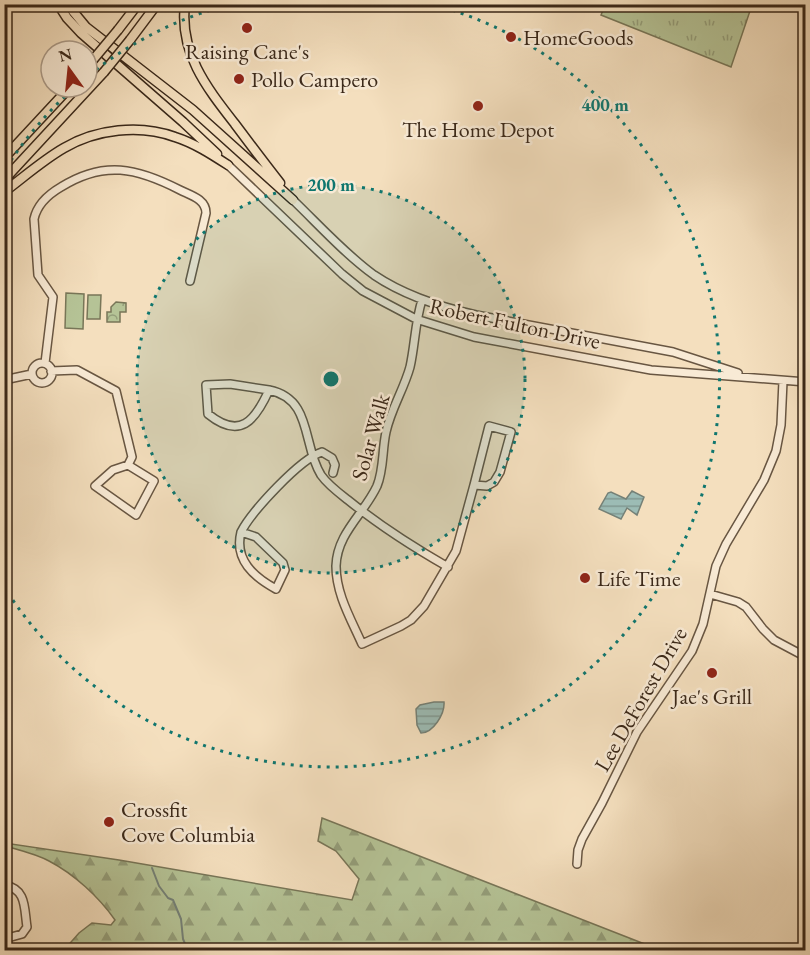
<svg xmlns="http://www.w3.org/2000/svg" width="810" height="955" viewBox="0 0 810 955" font-family="'EB Garamond',serif">
	<defs>
		<pattern id="grass-tufts" width="24" height="20" patternUnits="userSpaceOnUse" patternTransform="scale(1.5)"><rect width="24" height="20" fill="#b5c396"/><path d="M3 7l-1-3M5 7V3M7 7l1-3M15 17l-1-3M17 17v-4M19 17l1-3" fill="none" stroke="#949e7a"/></pattern>
		<pattern id="forest-firs" width="22" height="20" patternUnits="userSpaceOnUse" patternTransform="scale(1.5)"><rect width="22" height="20" fill="#b5c396"/><path d="M5 1l3.5 6h-7zM16 11l3.5 6h-7z" fill="#949e7a"/></pattern>
		<pattern id="park-crowns" width="20" height="18" patternUnits="userSpaceOnUse" patternTransform="scale(1.5)"><rect width="20" height="18" fill="#b5c396"/><path d="M2 6a3 3 0 1 1 6 0M12 15a3 3 0 1 1 6 0" fill="none" stroke="#949e7a"/></pattern>
		<pattern id="water-rules" width="6" height="5" patternUnits="userSpaceOnUse" patternTransform="scale(1.5)"><rect width="6" height="5" fill="#9cbcb5"/><path d="M0 2.5h6" fill="none" stroke="#809992"/></pattern>
	</defs>
	<rect width="100%" height="100%" fill="#f4dfbe"/>
	<filter id="stains"><feTurbulence type="fractalNoise" baseFrequency=".00333" numOctaves="4"/><feColorMatrix values="0 0 0 0 .2 0 0 0 0 .09 0 0 0 0 .02 0 0 0 .5 -.17"/></filter>
	<radialGradient id="worn" r=".72"><stop offset=".6" stop-color="#630" stop-opacity="0"/><stop offset="1" stop-color="#630" stop-opacity=".3"/></radialGradient>
	<path fill="url(#grass-tufts)" stroke="#787658" stroke-width="1.5" d="M605 5V4L752 5 731 67 601 15Z"/>
	<path fill="url(#forest-firs)" stroke="#787658" stroke-width="1.5" d="M322 818 660 950H64L79 933 92 923 111 925 115 920C99 897 74 874 49 861 36 854 19 850 5 846V843L119 860 352 900 359 879 336 851 318 841Z"/>
	<path fill="url(#park-crowns)" stroke="#787658" stroke-width="1.5" d="M116 302 126 303V312H120V322H107V312H111V307Z"/>
	<path fill="#b5c396" stroke="#787658" stroke-width="1.5" d="M66 293 84 294 83 329 65 328Z
		M88 295H101L100 319H87Z"/>
	<path fill="url(#water-rules)" stroke="#758177" stroke-width="1.5" d="M632 491 644 497 637 515 627 508 621 519 599 509 608 493 611 492 626 499Z
		M434 702H444C445 714 433 733 421 733L417 725 416 709 420 705Z"/>
	<g fill="none" stroke-linecap="round" stroke-linejoin="round">
		<path stroke="#758177" stroke-width="2" d="M152 868 159 886 168 898 173 900 181 919 183 939 186 946
			M151 950 177 944 199 950"/>
		<defs>
			<path id="minor" d="M228 165 342 274 363 291 416 319 474 337 651 370 806 382
				M293 200C319 225 345 254 374 275 405 296 440 307 476 315L673 352 738 373
				M422 300C415 322 415 345 410 367 404 389 391 409 386 432 382 450 384 469 377 486 364 514 337 533 336 566 336 594 351 619 362 644L401 626 411 620 424 606 456 551 474 485 487 486 494 482 500 472 511 432 489 426 474 485
				M45 363 53 297 38 275 34 219C37 205 49 194 61 187 104 160 137 168 180 190 190 195 206 199 206 213L190 281
				M32 373a10 10 0 1 1 20 0a10 10 0 1 1-20 0Z
				M51 371 77 370 116 391 132 457 128 465 113 470 95 486 136 515 154 481 128 465
				M4 380 32 374
				M269 390 230 384 206 385 208 414C240 440 255 421 269 390 313 399 302 445 321 475 328 485 339 493 348 500 380 526 413 547 448 567
				M241 532C234 560 254 577 276 589L285 570 283 563 256 537 241 532C252 511 300 459 322 452L332 458 335 465 333 473
				M710 594 738 602 746 607 763 629 774 640 806 657
				M577 864 578 850 582 839 602 803 637 732 692 651 703 624 716 566 726 544 764 480 776 451 781 425 783 381
				M4 885C27 889 24 908 27 927L22 934 4 939"/>
			<path id="major" d="M58 4 67 18 81 33 183 122 217 154
				M67 4 86 27 193 110 293 200
				M185 4C179 53 207 88 235 124 250 144 265 164 280 183
				M118 30 138 4
				M130 40 157 4
				M4 158 70 87
				M4 180 104 72
				M4 192C24 177 43 160 64 148 96 129 140 124 175 137 194 143 211 154 228 165"/>
		</defs>
		<use href="#minor" stroke="#685642" stroke-width="10"/>
		<use href="#major" stroke="#3a2819" stroke-width="11"/>
		<use href="#minor" stroke="#f8ead5" stroke-width="7"/>
		<use href="#major" stroke="#f4dfbe" stroke-width="8"/>
		<defs>
			<path id="major-bridge" d="M92 61 118 30
				M104 72 130 40"/>
		</defs>
		<use href="#major-bridge" stroke="#3a2819" stroke-width="11" stroke-linecap="butt"/>
		<use href="#major-bridge" stroke="#f4dfbe" stroke-width="8"/>
	</g>
	<circle cx="331" cy="379" r="194" fill="#0f766e" fill-opacity=".12"/>
	<g fill="none" stroke="#0f766e" stroke-width="3" stroke-dasharray="3 6">
		<circle cx="331" cy="379" r="194"/>
		<path d="M6 168A388 388 0 0 1 74 88M89 75A388 388 0 0 1 227 5M435 5A388 388 0 1 1 6 590"/>
	</g>
	<g fill="#8f2418" stroke="#f8ead5" stroke-width="2">
		<circle cx="247" cy="28" r="6"/>
		<circle cx="511" cy="37" r="6"/>
		<circle cx="239" cy="79" r="6"/>
		<circle cx="478" cy="106" r="6"/>
		<circle cx="585" cy="578" r="6"/>
		<circle cx="712" cy="673" r="6"/>
		<circle cx="109" cy="822" r="6"/>
	</g>
	<g text-anchor="middle" stroke-width="5" stroke-linejoin="round" paint-order="stroke">
		<g font-size="22" fill="#3a2819" stroke="#f8ead5" text-anchor="start">
			<text x="523" y="45">HomeGoods</text>
			<text x="247" y="59" text-anchor="middle">Raising Cane's</text>
			<text x="251" y="87">Pollo Campero</text>
			<text x="478" y="137" text-anchor="middle">The Home Depot</text>
			<text x="597" y="586">Life Time</text>
			<text x="712" y="704" text-anchor="middle">Jae's Grill</text>
			<text x="121" y="817">Crossfit<tspan x="121" dy="25">Cove Columbia</tspan></text>
		</g>
		<g font-size="22" fill="#3a2819" stroke="#f8ead5">
			<text transform="translate(515 323) rotate(12)" y="8">Robert Fulton Drive</text>
			<text transform="translate(370 437) rotate(-74)" y="8">Solar Walk</text>
			<text transform="translate(640 699) rotate(-60)" y="8">Lee DeForest Drive</text>
		</g>
	</g>
	<circle cx="331" cy="379" r="9" fill="#0f766e" stroke="#f8ead5" stroke-width="3"/>
	<g font-size="18" text-anchor="middle" font-weight="bold" fill="#0f766e" stroke="#f8ead5" stroke-width="5" stroke-linejoin="round" paint-order="stroke">
		<text x="605" y="111">400 m</text>
		<text x="331" y="191">200 m</text>
	</g>
	<rect width="810" height="955" fill="none" stroke="#f4dfbe" stroke-width="24"/>
	<rect x="6" y="6" width="798" height="943" fill="none" stroke="#3a2819" stroke-width="3"/>
	<rect x="12" y="12" width="786" height="931" fill="none" stroke="#3a2819" stroke-width="1.5"/>
	<g transform="translate(69 69) rotate(345)"><circle r="28" fill="#f8ead5" stroke="#ac9c8a" stroke-width="1.5"/>
	<path d="M0-4.5L10 22L0 15L-10 22Z" fill="#8f2418"/>
	<text y="-9" font-size="16" font-weight="bold" text-anchor="middle" fill="#3a2819">N</text>
	</g>
	<rect width="100%" height="100%" filter="url(#stains)"/>
	<rect width="100%" height="100%" fill="url(#worn)"/>
</svg>
